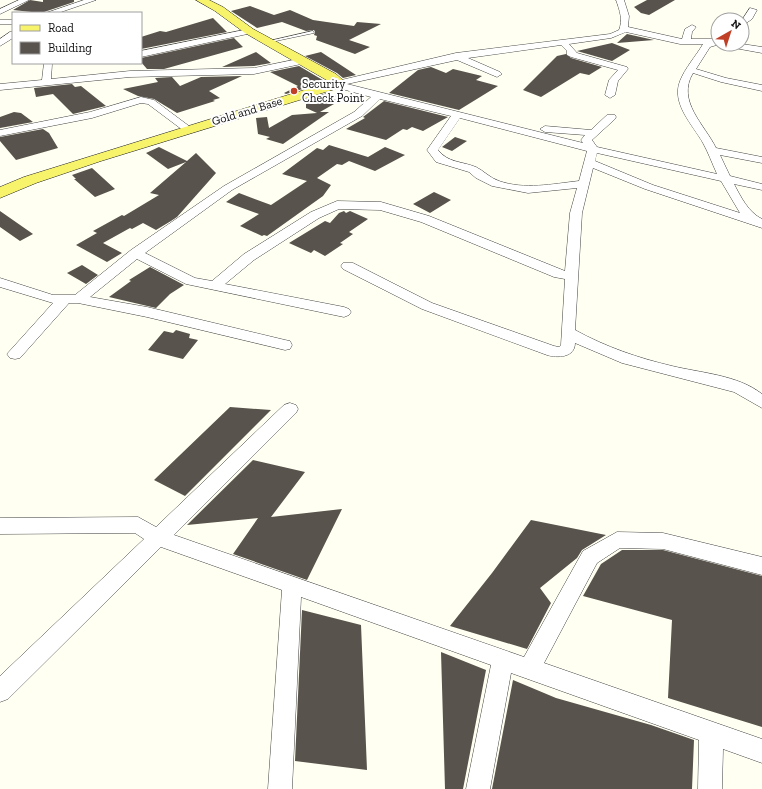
<svg xmlns="http://www.w3.org/2000/svg" width="762" height="789" viewBox="0 0 762 789" font-family="'Zilla Slab',serif">
	<rect width="100%" height="100%" fill="#fffff2"/>
	<path fill="#58534c" d="M30 0 43 2V0H74V2L41 13 13 10Z
		M647 0H675L649 15 641 13 634 7Z
		M250 6 274 15 290 10 313 20 354 26 357 22 381 24 349 40 370 47 355 54 316 40 317 36 314 35 315 32 314 30 306 31 282 22 257 28 231 11Z
		M213 18 227 32 141 49V37L160 31 166 32Z
		M627 34 654 40 617 43Z
		M234 38 243 47 164 69H147L141 62V58Z
		M612 43 630 50 612 61 577 51Z
		M256 52 271 63 254 66 222 67Z
		M321 52 356 75 343 78 337 73 305 56Z
		M566 54 571 58 602 67 589 75 580 73 541 97 523 90 557 56Z
		M299 66 326 82 286 94 284 93 298 86 270 72Z
		M431 67 446 73 453 69 482 76 476 80 498 86 459 110 389 93 418 70Z
		M242 76 209 91 220 98 213 100 215 101 177 113 154 99 138 96 123 89 158 82 155 78 172 77 180 86 201 77Z
		M72 84 75 87 81 86 106 106 73 114 53 94 36 97 34 88Z
		M327 93 336 96 332 98 336 100 330 103 334 104 320 112H329L283 144 266 139 270 137 258 134 256 118 267 117 269 128 292 115 317 113 306 108V102L303 100Z
		M384 101 448 117 423 131 412 127 407 130 403 129 386 140 346 129 365 118 363 117Z
		M14 112 21 113 33 122 0 128V117Z
		M43 129 49 133 58 148 16 160 0 141V137Z
		M455 137 467 141 452 151 442 147Z
		M329 145 368 157 385 147 405 155 375 171 349 161 342 165 337 164 317 178 331 185 323 196 267 236 264 235 262 236 240 226 259 214 226 202 239 193 271 205 307 181 282 174 317 148 323 150Z
		M159 147 187 161 196 153 216 173 177 217 171 221 156 230 143 223 132 229 130 228 103 243 122 253 107 262 76 245 97 233 93 231 122 215 124 216 159 195 150 193 186 162 168 169 146 153Z
		M92 168 115 189 95 197 74 179H76L72 175Z
		M434 192 451 200 430 213 413 204Z
		M0 211 33 234 20 241 0 227Z
		M344 211 346 213 350 211 368 219 349 232 353 234 340 243 343 244 325 256 314 250 311 253 289 243 325 221 330 223 339 213Z
		M82 265 98 275 86 284 67 273Z
		M150 267 184 285 170 294 156 308 109 297 131 281 129 280Z
		M176 330 190 334 189 338 198 340 183 359 148 350 164 331 173 333Z
		M230 407 271 410 185 496 154 480Z
		M253 460 305 472 271 517 342 509 307 580 233 554 258 518 187 525Z
		M531 520 606 535 582 550 577 558 540 588 551 603 527 649 450 626 492 573Z
		M622 550H663L762 576V727L668 698 672 620 583 596 601 564Z
		M302 610 361 625 367 770 295 761Z
		M441 652 486 670 463 789H445Z
		M513 680 556 698 651 725 694 740 692 789H492Z"/>
	<g fill="none" stroke-linecap="round" stroke-linejoin="round">
		<defs>
			<path id="service" d="M313 31 314 33 271 42 269 41Z"/>
			<path id="minor" d="M19 0H29L0 14V9Z
				M84 0H96L58 13H46Z
				M616 0H624L629 16 628 27 682 39 685 29 692 25 696 27 692 32 691 39H718V44H720L710 47 696 69 726 78 762 85V91L721 82 693 73C676 101 705 125 716 148L762 157V163L720 155 730 176 762 184V190L734 184C741 197 748 212 762 219V228L645 189 593 168 582 213 575 330C606 347 638 358 672 366 701 373 738 375 762 394V408L734 392 622 363 575 343C575 358 557 358 547 355L422 309 343 269 341 266 343 263H353L432 303 554 346 559 347 561 345 565 279 554 277 421 222 380 210 339 209 319 218 254 260 225 284 344 307 349 309 351 312 349 315 344 317 186 284 137 259 90 297 147 307 285 340 290 341 292 345 290 349 285 350 147 317 78 303H69L20 358 15 359 10 358 7 354 53 303 0 287V278L53 295H75L131 250 224 186 354 112 371 97 342 89 335 83 337 81 456 53 610 34 619 30C623 20 620 11 616 0ZM626 32 680 44H703C696 56 685 68 680 81 671 104 693 125 703 143 708 152 712 163 717 174L597 147 592 140 615 119 616 117 615 115H607L591 130 545 126 540 129 545 132 585 135 581 140 583 143 347 84 457 60 497 77 502 74 500 72 468 58 561 45 567 51V55L571 57 618 70 609 80 605 95 610 98 615 95 618 81 628 69 627 67 577 53 569 44 611 38ZM380 99 451 116 427 150 436 162 469 172 476 178 492 186 528 193 577 188 570 213 565 271 429 216 381 202 337 201 311 212 244 254 212 281 195 278 145 253 232 190 362 116ZM460 118 587 151 579 181C552 184 525 190 499 181 490 178 484 171 476 167 461 161 448 163 438 150ZM597 153 721 181 740 213 653 185 595 161Z
				M750 8 757 10 752 19 742 26V20Z
				M0 20H13V24H0Z
				M249 29 253 31 252 33 141 57V51Z
				M10 32H13V38L0 46V39Z
				M725 44H742L762 47V53L729 47Z
				M303 58 306 59V63L254 74 130 77 0 90V84L42 80 44 63 52 64 51 79 130 71 254 68Z
				M141 97 154 100 193 129 188 132 184 131 148 104 141 103 92 118 0 136V130L90 112Z
				M290 403 296 405 298 409 296 413 174 535 524 657 583 551 617 532 663 533 762 557V575L663 549 620 548 597 563 544 663 762 739V763L723 749 722 789H698L699 740 511 673 490 789H466L491 665 301 597 292 789H268L282 590 161 547 8 699 0 702V676L144 539 135 533 0 534V518L138 517 156 527 284 405Z"/>
			<path id="primary" d="M196 0H209L223 7 253 29 336 74 346 83 345 86 101 161 36 183 0 198V187L24 177 330 82 245 33 215 11Z"/>
		</defs>
		<use href="#service" stroke="#434343" stroke-width="1"/>
		<use href="#minor" stroke="#434343" stroke-width="1"/>
		<use href="#primary" stroke="#212121" stroke-width="1"/>
		<use href="#service" fill="#fff" fill-rule="evenodd"/>
		<use href="#minor" fill="#fff" fill-rule="evenodd"/>
		<use href="#primary" fill="#f7f36a" fill-rule="evenodd"/>
	</g>
	<circle fill="#c04027" stroke="#fff" stroke-width="1.5" cx="294" cy="91" r="4"/>
	<g text-anchor="middle" stroke-width="4" stroke-linejoin="round" paint-order="stroke">
		<g font-size="12" fill="#101010" stroke="#fff" text-anchor="start">
			<text x="302" y="88">Security<tspan x="302" dy="14">Check Point</tspan></text>
		</g>
		<g font-size="12" fill="#101010" stroke="#fff">
			<text transform="translate(247 111) rotate(-17)" y="4">Gold and Base</text>
		</g>
	</g>
	<rect x="12" y="12" width="130" height="52" fill="#ffffff" stroke="#9f9f9f"/>
	<rect x="20" y="25" width="20" height="6" fill="#f7f36a" stroke="#9f9f9f"/>
	<text x="48" y="32" font-size="12" fill="#101010">Road</text>
	<rect x="20" y="42" width="20" height="12" fill="#58534c" stroke="#9f9f9f"/>
	<text x="48" y="52" font-size="12" fill="#101010">Building</text>
	<g transform="translate(730 32) rotate(39)"><circle r="19" fill="#ffffff" stroke="#9f9f9f"/>
	<path d="M0-3L7 15L0 10L-7 15Z" fill="#c04027"/>
	<text y="-6" font-size="11" font-weight="bold" text-anchor="middle" fill="#101010">N</text>
	</g>
</svg>
